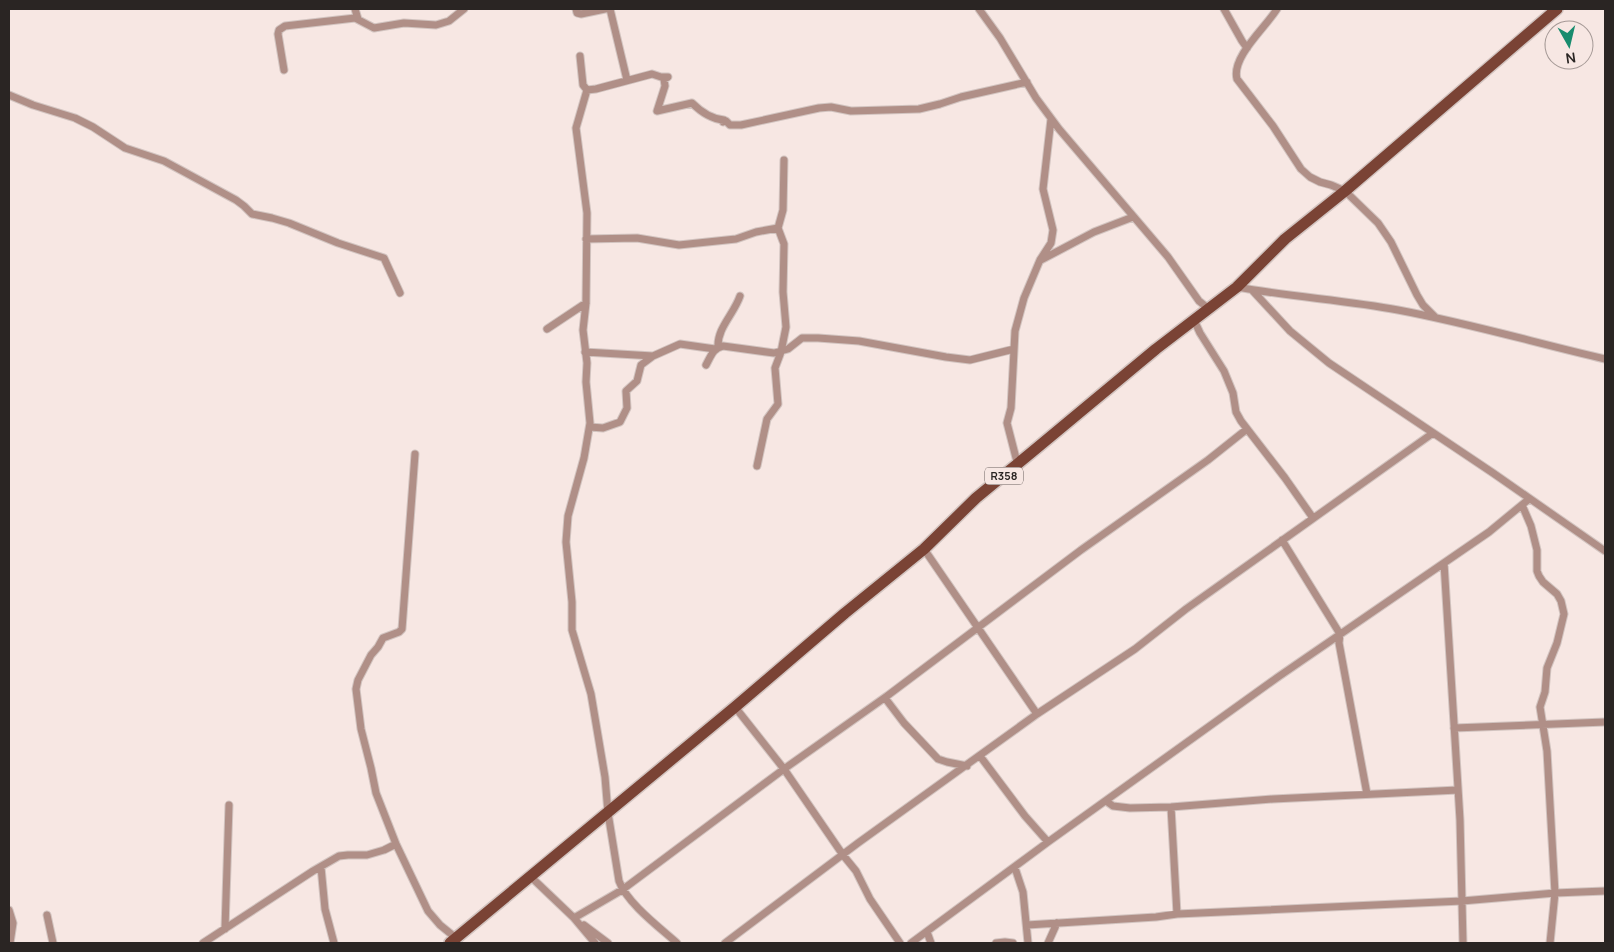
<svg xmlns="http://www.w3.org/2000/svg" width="1614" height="952" viewBox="0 0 1614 952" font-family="Manrope,sans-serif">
	<rect width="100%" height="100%" fill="#f7e7e3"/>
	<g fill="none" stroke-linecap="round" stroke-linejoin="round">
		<defs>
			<path id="minor" d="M355 9 358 19
				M576 9 577 13 581 14 605 9
				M610 9 627 80
				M979 9 1000 38 1036 98 1059 129 1168 257 1199 301 1209 309
				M1224 9 1242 41 1247 48
				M1277 9C1266 27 1231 57 1237 79L1273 126 1301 169 1310 177 1320 182 1331 185 1345 191 1378 223 1391 242 1417 295 1423 305 1435 317
				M580 56 583 85 587 90 576 128 587 213 586 303 583 330 587 363 586 382 590 423 584 458 568 516 566 542 572 602V630L591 694 605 777 608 813 619 881C627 903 659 927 677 943
				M284 70 278 34 279 30 285 26 355 18 374 28 404 23 436 25 449 21 464 9
				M587 90 596 89 652 74 661 77H668L664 79 665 86 657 111 692 103C701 112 711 119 724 120L723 122 726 121 730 125H741L819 108 831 107 851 111 919 109 940 104 961 97 1027 82
				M9 95 33 105 75 118 93 127 125 148 164 161 236 200 244 206 252 214 272 218 289 223 338 243 384 258 400 293
				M586 239 637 238 679 245 736 239 756 232 778 228 783 210 784 160
				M1041 260 1094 232 1133 217
				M1237 287C1290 297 1345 300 1398 310 1468 323 1536 343 1605 359
				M1252 290 1290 331 1329 363 1493 473 1605 551
				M1194 320 1200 333 1224 371 1233 393 1236 412 1241 421 1285 478 1313 518
				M547 329 586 303
				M718 347C717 328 734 314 740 296
				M585 352 653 356 680 344 715 349
				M706 365C711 356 713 348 723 346L774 353 788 349 802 338H818L859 341 946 357 970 360 1014 349
				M590 427 603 428 620 422 627 408 626 391 637 381 641 365 653 356
				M415 454 402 629 399 632 383 638 378 647 371 655 358 680 356 689 361 729 371 768 376 793 396 844 428 911 440 925 456 938
				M1019 463 1016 458 1007 423 1011 408 1015 331 1024 298 1040 260 1051 243 1053 230 1043 189 1051 119
				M757 466 767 419 778 404 775 368 781 352 786 327 783 292 784 244 778 228
				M1522 505 1531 526 1537 550V571L1539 576 1543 582 1557 594 1561 601 1564 614 1557 643 1547 668 1545 692 1540 707 1547 751 1555 893 1550 943
				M1282 540 1340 634 1339 643 1367 794
				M924 549 1037 714
				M1444 563 1460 820 1463 943
				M885 698 904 723 938 759 947 762 967 766
				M735 707 784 769 843 855 856 871 870 899 900 943
				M1454 728 1605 722
				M980 756 1025 816 1048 842
				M1106 801 1113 806 1130 808 1171 807 1273 799 1458 790
				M1171 807 1177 914
				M321 867 325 909 334 943
				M1015 868 1023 892 1028 943
				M531 877 574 918 595 943
				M9 910 13 923 10 943
				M47 915 53 943
				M574 918 622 890 784 769 887 696 1081 550 1208 460 1247 429
				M584 925 608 943
				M1027 925 1156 917 1177 914 1462 901 1555 893 1605 891
				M225 929 229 805
				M927 932 931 943
				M203 943 313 871 339 856 348 855H367L384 850 396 844
				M725 943 858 843 1037 714 1135 649 1186 609 1433 433
				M911 943 1048 842 1278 677 1489 532 1529 499
				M996 943 1005 942 1013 943
				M1048 943 1057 923"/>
			<path id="primary" d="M450 943 735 707 845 613 924 549 976 498 1032 452 1156 349 1237 287 1285 239 1345 191 1557 9"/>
		</defs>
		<use href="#minor" stroke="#d2c4c0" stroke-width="9"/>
		<use href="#primary" stroke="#d2c4c0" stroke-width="14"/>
		<use href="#minor" stroke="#b08f87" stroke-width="7"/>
		<use href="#primary" stroke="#7a4335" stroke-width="11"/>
	</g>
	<g text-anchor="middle" stroke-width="4.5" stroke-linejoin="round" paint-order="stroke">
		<rect fill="#f7e7e3" stroke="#685f5d" stroke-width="1" x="985" y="467.5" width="38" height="17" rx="4"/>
		<g font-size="11" font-weight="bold" fill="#2a2523">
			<text x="1004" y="480">R358</text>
		</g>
	</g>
	<rect width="1614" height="952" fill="none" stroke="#2a2523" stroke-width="20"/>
	<g transform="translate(1569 45) rotate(172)"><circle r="24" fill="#f7e7e3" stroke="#a59996"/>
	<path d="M0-4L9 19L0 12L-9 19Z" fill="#188c6e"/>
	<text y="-8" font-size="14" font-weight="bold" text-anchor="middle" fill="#2a2523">N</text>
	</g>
</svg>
